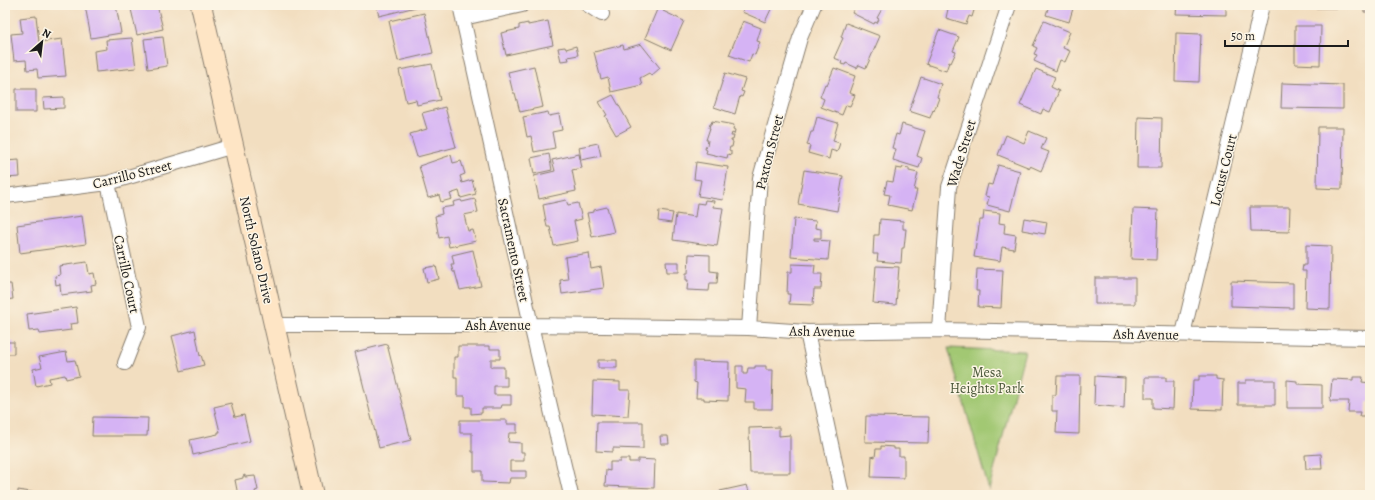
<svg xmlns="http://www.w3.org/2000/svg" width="1375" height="500" viewBox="0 0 1375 500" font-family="Alegreya,serif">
	<rect width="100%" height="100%" fill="#fcf5e5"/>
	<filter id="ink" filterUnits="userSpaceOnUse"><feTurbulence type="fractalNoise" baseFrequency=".025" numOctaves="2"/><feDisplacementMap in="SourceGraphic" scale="8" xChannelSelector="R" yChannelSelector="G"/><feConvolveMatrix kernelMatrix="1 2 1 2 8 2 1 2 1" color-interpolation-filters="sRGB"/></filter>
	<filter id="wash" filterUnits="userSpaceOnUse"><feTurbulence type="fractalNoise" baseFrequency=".012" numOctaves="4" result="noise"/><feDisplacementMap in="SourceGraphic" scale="16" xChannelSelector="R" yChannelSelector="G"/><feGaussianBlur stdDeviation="0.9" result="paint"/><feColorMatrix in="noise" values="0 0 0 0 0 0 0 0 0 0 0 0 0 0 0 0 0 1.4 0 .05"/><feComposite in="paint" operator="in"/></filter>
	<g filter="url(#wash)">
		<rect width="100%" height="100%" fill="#f2dec0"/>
		<path fill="#a2c873" stroke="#5f7248" d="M948 348 1025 351 989 490Z"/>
		<g id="blocks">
			<path fill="#d5b3f4" d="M85 5H116L121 33 91 38Z
				M130 5H157L163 29 137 35Z
				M376 5H420V6L379 16Z
				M659 5 665 7 663 11 684 21 671 50 645 38Z
				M745 5H773L765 22 742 12Z
				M852 5H881L880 6 883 7 877 18 879 19 877 23 875 22 874 24 852 13 855 7Z
				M943 5H974L973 6 975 7 972 17 969 16 966 24 946 18 948 9 942 7Z
				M1049 5H1074L1069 22 1046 15Z
				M1177 5H1226V15L1176 14Z
				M1310 5H1349V8H1310Z
				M1364 5H1370V45H1368V12H1364Z
				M424 13 433 53 398 61 389 21Z
				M36 16 39 42 62 39 66 76 38 78 37 69 27 70 26 60 14 61 11 34 22 33 20 18Z
				M548 21 553 45 506 55 501 33 519 29V25L528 23V25Z
				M743 21 761 28 757 41 760 42 755 55 752 54 749 62 729 55Z
				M1044 21 1070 32 1063 48 1070 51 1065 62 1060 60 1056 71 1034 61 1037 55 1034 54 1037 48 1033 46Z
				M846 23 880 36 866 68 859 65 857 68 846 63 845 65 841 64 842 61 834 58 843 38 841 37Z
				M1295 26H1321L1320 65 1295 64Z
				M939 30 959 37 953 51 956 52 951 63 949 62 946 71 926 64Z
				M1176 33 1201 34 1199 82 1175 81Z
				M163 37 167 66 148 69 144 39Z
				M132 38 136 68 96 72 94 51 107 49 106 40Z
				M641 44 660 68 651 76 649 73 640 78 642 85 611 92 608 77 601 79 594 52 623 45 624 49Z
				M576 46 578 55 568 57 569 60 561 61 558 48 565 47 566 49Z
				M432 64 440 100 417 105 416 100 406 102 399 70Z
				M534 66 543 107 520 112 515 93H513L508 72Z
				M834 68 855 76 849 93 855 95 850 106 846 105 842 115 821 107 824 99 820 97 825 84 827 85Z
				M1036 69 1055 77 1051 87 1059 91 1050 112 1043 109 1041 114 1020 105Z
				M725 73 745 79 741 91 744 92 742 97 740 96 735 114 714 107Z
				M921 77 941 84 937 97 939 98 934 111 933 110 930 118 909 111Z
				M1282 83 1343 85V109L1281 108Z
				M16 89H36V112H16Z
				M613 95 631 127 616 135 605 116 607 115 599 102Z
				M64 97V108L44 109 43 98Z
				M445 107 456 147 417 157 410 134 427 129 422 113Z
				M548 112 549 116 559 114 562 130 552 132 555 148 534 152 531 136 527 137 523 117Z
				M5 115H7L9 152H5Z
				M817 117 838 123 833 141 840 143 837 152 831 150 829 159 808 153 810 146 807 145 811 132H813Z
				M1138 117 1162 118 1161 168H1137Z
				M712 121 734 125 733 129 735 130 734 134 732 133 731 136H734L733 140H731V141L733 142 732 147H730L729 150 731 151V155L728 154 727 158 706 153 707 150 705 149 706 145 707 146 708 140H706L710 128H709L710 124H711Z
				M902 124 925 131 917 156 922 158 919 168 893 160 896 149 892 148 896 134 899 135Z
				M1318 127H1343L1342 189 1317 188Z
				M1029 131 1046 138 1041 149 1049 152 1041 171 1030 166V168L998 155 1006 135 1024 143Z
				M598 143 601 156 581 160 579 147Z
				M549 154 552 170 534 174 531 158Z
				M579 154 582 168 572 170 576 191 539 199 534 176 555 171 552 160Z
				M451 155 453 163 461 161 465 174 460 176 462 183 472 180 476 194 461 198 459 191 450 194 452 199 441 202 439 195 428 198 419 166Z
				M19 160 20 177 5 178V161Z
				M696 162 728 167 723 200 698 196 701 180 694 179Z
				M998 165 1020 171 1010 211 987 205 989 197 985 196 988 184 992 185Z
				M903 167 909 168V171L918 173 914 190H917L912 210 888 205 890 195 884 194 887 181 893 182 896 168 902 169Z
				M804 170 843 176 837 211 798 204Z
				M475 199 478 212 464 215 468 231 473 230 476 241 449 247 447 236 439 238 435 216 442 214 441 208 454 206 453 202 461 200 462 202Z
				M566 200 568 205 578 203 582 219 574 221 578 241 554 246 550 227H547L543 205Z
				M705 200 714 201 713 207 723 208 717 246 673 240 676 214 695 217 697 203 704 204Z
				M607 207 614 232 592 237 587 213 594 212V210Z
				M1250 207H1290L1289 232 1251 231Z
				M1133 209 1158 210 1156 260 1131 259Z
				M659 211 673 213 671 223 658 221Z
				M984 211 1000 213 999 223 1005 224 1004 233 1016 235 1014 249 1002 247 1000 261 974 257 980 220H983Z
				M82 216 86 244 20 253 17 225Z
				M1024 218 1047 222 1045 234 1022 230Z
				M794 219 816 221 815 228 821 229V238H814V240L830 241 828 260 791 257Z
				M880 219 903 221V229H906L904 248H902L901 263 877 261 878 254H873L874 235H879Z
				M1306 245 1331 246 1330 309 1305 308 1306 271H1302L1303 265H1306Z
				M1367 248H1370V272H1367Z
				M473 250 481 286 460 290 455 272H453L451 264H454L452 255Z
				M589 253 591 269 601 267 604 288 562 294 560 280 568 279 565 257Z
				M689 254 710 255V271L718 272 717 283H710L709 291 687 290 688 280H686V273H688Z
				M87 262 89 274 94 273 96 284 91 285 92 291 61 295 60 284 56 285 55 276 60 275 59 266Z
				M666 262H679V272H667Z
				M792 264 815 265 814 274H822L821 289H814L813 305 789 304 790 294H787L788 272H792Z
				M436 266 439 279 427 282 424 268Z
				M876 266 899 267 896 305 873 303Z
				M977 269 1003 270 1001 308 978 307 979 291H976Z
				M1095 278H1135V304H1095Z
				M1231 281 1293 283V308L1231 306Z
				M5 284H11L13 299 5 300Z
				M76 307 78 323 70 324 71 330 40 334 39 330 29 331 27 314Z
				M195 330 200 356 201 355 204 365 181 371 172 336Z
				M5 342H14V354H5Z
				M387 344 411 440 379 448 355 352Z
				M458 346H490V349H500V359H491V367H504V377H507V386H494V395H511V405H502L501 408H482V413L471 414V407H465V396H457V377H454V357H458Z
				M66 352 68 361 75 360 79 376 66 379 65 375 49 378 50 383 36 386 33 369 42 367 39 357Z
				M598 360H617V368H598Z
				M694 361 729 362 728 401 704 400V398H696L697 383 694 382Z
				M736 366H743V374H747L748 368H755V366H766V370H773L772 409H754V402H745L746 389 736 388Z
				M1057 376H1080L1079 434 1056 433 1057 411H1052V395H1056Z
				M1095 376 1125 378 1124 408 1094 405Z
				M1199 376H1216V379L1223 380 1222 410 1192 409 1193 380H1199Z
				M1145 377H1166V381H1174L1173 409 1153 408V398H1145Z
				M1353 377H1363L1362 382 1370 383V402H1367L1366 416H1359L1360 412H1348L1349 401H1330L1332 379 1353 380Z
				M1246 380H1275V405H1238V383H1246Z
				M1287 380 1297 381V384L1322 385V408H1287Z
				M593 381 620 382V390H630L628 416 592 414Z
				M231 403 235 417 244 415 250 441 193 455 190 440 218 434V432H220L214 407Z
				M866 416 929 417 928 443 865 442Z
				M93 417 148 418 147 436H92Z
				M460 420H507V424H517V433H509L508 442 521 443V452H524V461H510V471H526V478H510L509 483 482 482V471H474V452H472V433H460Z
				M597 422H643V449L613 448V452L596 451Z
				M779 427V436L790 435V473H750L749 428Z
				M660 436H668L669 444H661Z
				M881 446 894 447V449H899V456H904V478L871 477 872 456 875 457 876 449H881Z
				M1321 454 1322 469H1306L1305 455Z
				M620 459H629V462H638V459L655 460 654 488 605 486 606 470 610 471V462H620Z
				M245 475V477L255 476 258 490 255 491 256 495H238L235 480 243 478V476Z
				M747 485 750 495H721L720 491Z
				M18 490 43 494V495H18Z
				M605 493 628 494V495H605Z"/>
		</g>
	</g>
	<g filter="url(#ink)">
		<use href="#blocks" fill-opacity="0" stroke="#877d6e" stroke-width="1"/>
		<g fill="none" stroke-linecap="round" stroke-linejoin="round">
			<defs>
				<path id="minor" d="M460 5 531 325 571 495
					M588 5 602 14
					M463 18 522 5
					M108 183 139 327 125 363
					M5 196 108 183 233 146
					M275 325H531L749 328 807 332 939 330 1370 338
					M749 328 760 178 800 38 814 5
					M939 330 949 187 1009 5
					M807 332 842 495
					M1183 334 1262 5"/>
				<path id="secondary" d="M201 5 313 495"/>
			</defs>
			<use href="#minor" stroke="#877d6e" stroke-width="16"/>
			<use href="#secondary" stroke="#877d6e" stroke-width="22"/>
			<use href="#minor" stroke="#fff" stroke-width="14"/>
			<use href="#secondary" stroke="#fee5c5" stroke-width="20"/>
		</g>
	</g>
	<g text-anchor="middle" stroke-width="3" stroke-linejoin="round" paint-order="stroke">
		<g font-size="14" fill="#1c1c1c" stroke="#fcf5e5">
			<text transform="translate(769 152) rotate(-76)" y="5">Paxton Street</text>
			<text transform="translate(961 153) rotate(-73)" y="5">Wade Street</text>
			<text transform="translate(1223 170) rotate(-76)" y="5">Locust Court</text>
			<text transform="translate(132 174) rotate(-14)" y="5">Carrillo Street</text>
			<text transform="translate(257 250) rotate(77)" y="5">North Solano Drive</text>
			<text transform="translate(514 250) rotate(78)" y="5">Sacramento Street</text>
			<text transform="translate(127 274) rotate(78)" y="5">Carrillo Court</text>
			<text x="498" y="330">Ash Avenue</text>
			<text transform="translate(822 331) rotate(1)" y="5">Ash Avenue</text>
			<text transform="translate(1146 334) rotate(1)" y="5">Ash Avenue</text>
		</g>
		<g font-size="14" fill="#4b583a" stroke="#fcf5e5">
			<text x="987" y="377">Mesa<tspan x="987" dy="16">Heights Park</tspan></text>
		</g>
	</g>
	<rect width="1375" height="500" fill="none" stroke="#fcf5e5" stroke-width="20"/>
	<g transform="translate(42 42) rotate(28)" stroke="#fcf5e5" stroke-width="3" paint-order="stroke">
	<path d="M0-3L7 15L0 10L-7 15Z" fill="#1c1c1c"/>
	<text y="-6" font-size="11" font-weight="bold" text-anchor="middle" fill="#1c1c1c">N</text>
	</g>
	<path d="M1225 40v6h123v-6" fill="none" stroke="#1c1c1c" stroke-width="2"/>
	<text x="1231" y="40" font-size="12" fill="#1c1c1c" stroke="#fcf5e5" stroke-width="3" paint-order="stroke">50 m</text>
</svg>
